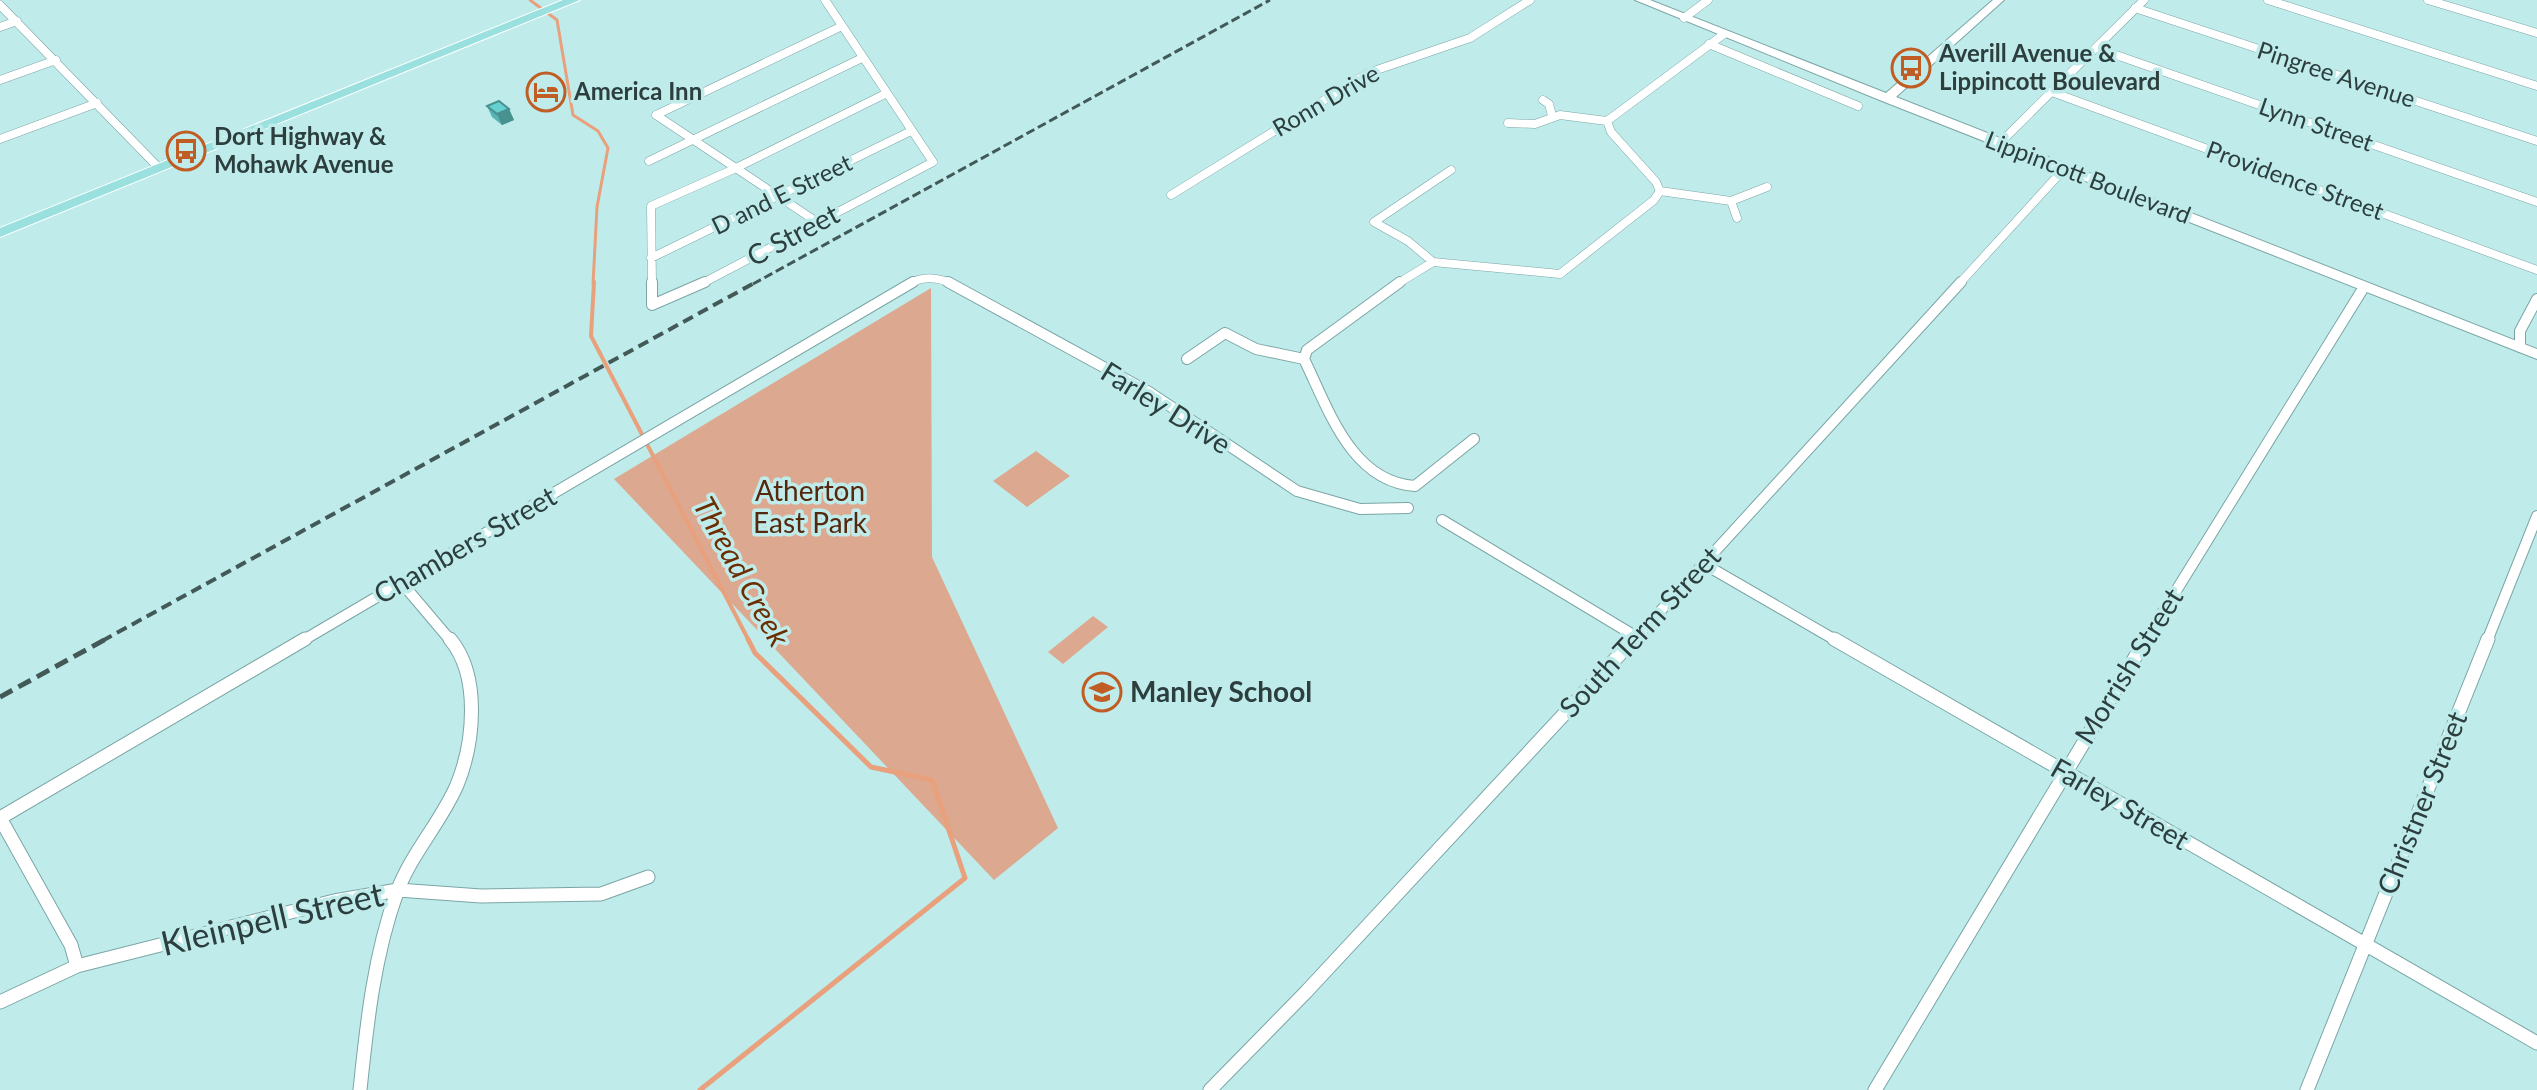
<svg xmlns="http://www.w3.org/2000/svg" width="2537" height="1090" viewBox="0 0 2537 1090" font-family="Lato,sans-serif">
	<rect width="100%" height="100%" fill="#bfeceb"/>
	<path fill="#dca990" d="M931 288 932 557 1058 828 994 880 614 479Z
		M1036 451 1070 476 1027 507 993 481Z
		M1093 616 1108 627 1063 664 1048 652Z"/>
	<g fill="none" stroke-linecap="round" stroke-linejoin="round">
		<path stroke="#e8a07d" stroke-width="3" d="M530 0 557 20 573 115 598 131 608 148 597 207 593 284"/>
		<path stroke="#e8a07d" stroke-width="4" d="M594 282 591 336 749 641"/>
		<path stroke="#e8a07d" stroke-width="5" d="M700 1090 965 878 932 780 871 767 755 653 748 639"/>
		<defs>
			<path id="street-far2" d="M825 0 887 93
				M2268 0 2537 86
				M2428 0 2537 33
				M0 5 159 168
				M2135 8 2537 141
				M1684 18 1708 0
				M0 27 17 21
				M1709 44 1858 106
				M2096 48 2537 202
				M0 80 56 60
				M2052 92 2537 270
				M1543 100 1549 104 1552 116
				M656 115 840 27
				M656 115 817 222
				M1607 121 1724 34
				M1607 121 1611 132 1656 182 1660 191
				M1508 123 1535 124 1560 115 1607 121
				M0 139 97 103
				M1999 144 2144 0
				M649 161 862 58
				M1660 191 1731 201 1767 187
				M1171 195 1368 73 1470 38 1530 0
				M1731 201 1737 218
				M651 258 911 131
				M1433 262 1408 241 1374 222 1451 170
				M652 284 651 206 734 169 887 93
				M701 284 933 162 887 93
				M910 284C922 276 939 277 952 284
				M1397 284 1433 262 1560 274 1654 200 1660 191
				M1959 284 2064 169"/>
			<path id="street-far1" d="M652 282V305L705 282
				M948 282 1149 392 1297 491 1360 509 1408 508
				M2520 347V331L2537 299
				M1187 359 1225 333 1256 349 1304 359
				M1304 359 1307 350 1400 282
				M1304 359C1328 408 1351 482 1415 486L1474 439
				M1442 520 1635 636
				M1704 564 1837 641
				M401 582 451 641
				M302 641 913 282
				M1633 641 1961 282
				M2145 641 2364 287
				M2487 641 2537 516"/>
			<path id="street" d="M1834 639 2537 1043
				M0 818 305 639
				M0 818 71 945 77 966
				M0 1002 77 966 334 901 398 890 481 896 601 894 648 877
				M360 1090C367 1022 374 956 397 892 411 854 441 822 457 785 474 743 481 676 450 639
				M1210 1090 1306 992 1634 639
				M1875 1090 2146 639
				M2307 1090 2488 639"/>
			<path id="secondary" d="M1635 0H1650L1886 93 1993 0H2004L1896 97 2537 349V359L1882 101Z"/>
			<path id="primary" d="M563 0H580L0 237V228Z"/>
		</defs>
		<use href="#street-far2" stroke="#7ba5a5" stroke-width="9"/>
		<use href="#street-far1" stroke="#7ba5a5" stroke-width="12"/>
		<use href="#street" stroke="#7ba5a5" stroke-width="15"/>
		<use href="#secondary" stroke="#7ba5a5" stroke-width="2"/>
		<use href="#primary" stroke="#fff" stroke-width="2"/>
		<use href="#street-far2" stroke="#fff" stroke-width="8"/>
		<use href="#street-far1" stroke="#fff" stroke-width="10"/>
		<use href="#street" stroke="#fff" stroke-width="13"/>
		<use href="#secondary" fill="#fff" fill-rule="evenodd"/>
		<use href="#primary" fill="#99e0df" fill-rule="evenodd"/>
		<path stroke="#435958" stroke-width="3" stroke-dasharray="9 4" stroke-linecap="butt" d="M753 284 1270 0"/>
		<path stroke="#435958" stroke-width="4" stroke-dasharray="11 6" stroke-linecap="butt" d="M102 641 756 282"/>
		<path stroke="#435958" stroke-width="5" stroke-dasharray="14 7" stroke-linecap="butt" d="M0 697 106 639"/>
	</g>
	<path fill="#57b3b2" d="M487 106 509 109 514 120 502 125 492 117Z"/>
	<path fill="#479291" d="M509 109 514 120 502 125 497 114Z"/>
	<path fill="#65d0cf" stroke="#479291" stroke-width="2" d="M499 101 509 109 497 114 487 106Z"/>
	<defs>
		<symbol id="bus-ring" viewBox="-11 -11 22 22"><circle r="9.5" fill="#bfeceb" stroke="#c05d24" stroke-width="1.5"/><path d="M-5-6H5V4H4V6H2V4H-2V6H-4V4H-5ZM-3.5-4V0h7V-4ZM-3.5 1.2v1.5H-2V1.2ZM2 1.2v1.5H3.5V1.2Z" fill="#c05d24"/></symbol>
		<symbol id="hotel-ring" viewBox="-11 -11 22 22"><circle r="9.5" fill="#bfeceb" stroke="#c05d24" stroke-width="1.5"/><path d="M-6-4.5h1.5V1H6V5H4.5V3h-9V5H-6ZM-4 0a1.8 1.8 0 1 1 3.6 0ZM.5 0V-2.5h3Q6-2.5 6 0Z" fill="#c05d24"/></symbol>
		<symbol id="school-ring" viewBox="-11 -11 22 22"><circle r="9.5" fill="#bfeceb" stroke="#c05d24" stroke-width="1.5"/><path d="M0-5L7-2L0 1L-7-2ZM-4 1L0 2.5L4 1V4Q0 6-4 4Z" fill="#c05d24"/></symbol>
	</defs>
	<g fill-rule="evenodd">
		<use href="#bus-ring" x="1889" y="46" width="44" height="44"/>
		<use href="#hotel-ring" x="524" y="70" width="44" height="44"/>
		<use href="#bus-ring" x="164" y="129" width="44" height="44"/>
		<use href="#school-ring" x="1080" y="670" width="44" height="44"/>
	</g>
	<g text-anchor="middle" stroke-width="7" stroke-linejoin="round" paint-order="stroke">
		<g font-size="24" font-weight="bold" fill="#2c3e3d" stroke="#bfeceb" text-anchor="start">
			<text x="1939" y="62">Averill Avenue &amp;<tspan x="1939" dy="28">Lippincott Boulevard</tspan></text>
			<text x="574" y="100">America Inn</text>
			<text x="214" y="145">Dort Highway &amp;<tspan x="214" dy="28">Mohawk Avenue</tspan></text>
		</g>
		<g font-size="24" fill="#2c3e3d" stroke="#bfeceb">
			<text transform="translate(2336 75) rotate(18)" y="8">Pingree Avenue</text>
			<text transform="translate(1326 101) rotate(-30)" y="8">Ronn Drive</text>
			<text transform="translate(2316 125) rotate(19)" y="8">Lynn Street</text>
			<text transform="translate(2088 178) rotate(21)" y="8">Lippincott Boulevard</text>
			<text transform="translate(2295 181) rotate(20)" y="8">Providence Street</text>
			<text transform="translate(782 195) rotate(-26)" y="8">D and E Street</text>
		</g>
		<g font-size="28" fill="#2c3e3d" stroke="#bfeceb">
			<text transform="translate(793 235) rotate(-28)" y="10">C Street</text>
			<text transform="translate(1166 408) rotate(32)" y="10">Farley Drive</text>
			<text transform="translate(465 545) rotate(-30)" y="10">Chambers Street</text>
			<text transform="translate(1640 632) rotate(-47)" y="10">South Term Street</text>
			<text transform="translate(2129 666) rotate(-58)" y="10">Morrish Street</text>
			<text transform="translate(2422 803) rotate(-68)" y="10">Christner Street</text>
			<text transform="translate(2120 804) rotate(30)" y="10">Farley Street</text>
		</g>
		<g font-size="28" fill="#55280e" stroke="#bfeceb">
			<text x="810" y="501">Atherton<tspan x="810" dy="32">East Park</tspan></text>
		</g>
		<g font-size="28" font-weight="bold" fill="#2c3e3d" stroke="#bfeceb" text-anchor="start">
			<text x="1130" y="702">Manley School</text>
		</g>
		<g font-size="30" font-style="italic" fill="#6c2d03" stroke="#bfeceb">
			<text transform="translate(741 572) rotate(61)" y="10">Thread Creek</text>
		</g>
		<g font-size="34" fill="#2c3e3d" stroke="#bfeceb">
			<text transform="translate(272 919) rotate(-13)" y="12">Kleinpell Street</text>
		</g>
	</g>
</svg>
